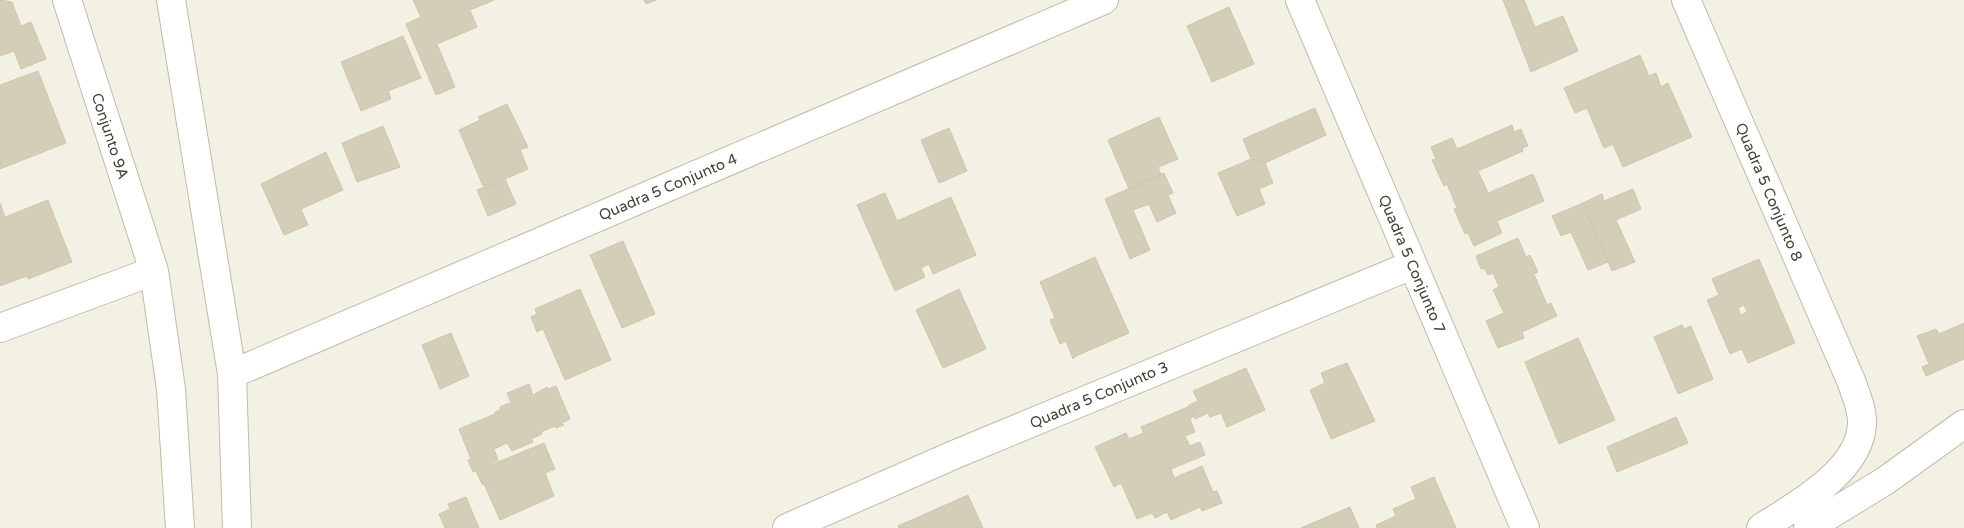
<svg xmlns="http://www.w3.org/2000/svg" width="1964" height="528" viewBox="0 0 1964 528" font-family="'Varela Round',sans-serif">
	<rect width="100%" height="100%" fill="#f3f0e4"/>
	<path fill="#d4ceb9" stroke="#cfc7ac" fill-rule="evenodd" d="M0 0 12 2 21 26 31 22 46 59 21 69 14 51 0 56Z
		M413 0H494L470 10 477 27 437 44 455 87 436 95 406 24 421 17Z
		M644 0H656L646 4Z
		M1503 0H1524L1535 27 1563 16 1578 51 1531 72Z
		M1229 7 1254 64 1212 82 1187 26Z
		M403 36 421 78 388 91 391 99 361 111 341 62Z
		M1640 55 1649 76 1656 73 1661 87 1668 83 1692 137 1623 167 1613 144 1604 148 1587 108 1575 113 1564 88Z
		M38 71 66 143 0 169V85Z
		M507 104 528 147 520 150 528 169 505 179 516 204 488 216 477 190 495 183 483 186 459 130 480 120 478 117Z
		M1315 108 1326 135 1265 163 1251 159 1243 139Z
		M1159 117 1178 159 1158 167 1161 175 1129 189 1108 140Z
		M1512 125 1514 132 1521 129 1528 146 1522 148 1523 151 1478 171 1488 193 1533 174 1544 201 1497 221 1502 233 1474 246 1468 233 1465 234 1454 209 1457 208 1447 184 1444 186 1432 160 1436 159 1431 147 1452 138 1457 149Z
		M383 126 400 167 357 182 342 143Z
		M949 128 967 171 939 183 921 140Z
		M326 152 343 190 301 209 308 225 284 235 261 184Z
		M1251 159 1265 163 1273 183 1259 189 1265 204 1237 216 1218 173Z
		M1164 173 1173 193 1168 195 1176 213 1157 222 1149 204 1133 210 1150 250 1130 259 1105 199Z
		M1633 189 1641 209 1616 220 1635 262 1612 271 1583 203 1602 194 1604 201Z
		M885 193 897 221 951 197 976 255 933 274 929 264 921 268 925 277 895 291 857 205Z
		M48 200 72 262 28 279 27 276 0 286V203L5 217Z
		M1583 203 1608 262 1588 270 1571 232 1561 236 1552 216Z
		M1518 238 1526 257 1530 255 1538 272 1534 274 1547 305 1551 303 1557 316 1522 332 1524 338 1498 348 1486 321 1504 313 1493 290 1499 287 1493 273 1488 275 1484 268 1481 269 1476 256Z
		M623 241 655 314 622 328 590 255Z
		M1095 257 1129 333 1076 356 1073 359 1066 341 1060 344 1050 320 1055 318 1040 282Z
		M1759 259 1795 343 1748 363 1742 349 1730 354 1707 300 1719 295 1712 279ZM1744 305 1747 312 1741 315 1738 308Z
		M580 289 611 360 565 380 543 329 537 332 531 317 537 314 535 309Z
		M959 289 986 349 943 368 916 310Z
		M1964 323V359L1926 376 1922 367 1929 364 1917 336 1936 329 1939 334Z
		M1682 325 1684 329 1691 326 1713 379 1678 394 1654 337Z
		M451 333 469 376 440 389 422 345Z
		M1578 338 1615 420 1559 444 1525 362Z
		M1347 363 1375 421 1331 439 1310 390 1325 383 1321 373Z
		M1246 368 1265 410 1227 427 1221 413 1210 417 1208 413 1195 419 1189 405 1198 401 1193 391Z
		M529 384 533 395 547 387 548 389 556 386 570 419 562 423 564 425 556 428 555 426 541 432 542 434 533 438 530 436 533 442 512 451 507 443 494 449 498 460 473 472 468 460 471 459 459 429 495 414V412L501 410 500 407 509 403 512 405 507 393Z
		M1190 406 1194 416 1190 419 1195 432 1185 436 1190 446 1200 442 1205 455 1171 469 1174 478 1202 466 1213 492 1217 491 1222 503 1202 511 1200 507 1171 520 1167 512 1155 518 1152 513 1137 519 1121 483 1114 487 1095 447 1126 433 1129 439 1144 433 1141 427Z
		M1676 417 1688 443 1617 472 1607 447Z
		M544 443 555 469 545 473 554 496 500 520 484 484H482L476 471Z
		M1434 477 1456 528H1377L1376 525 1396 516 1393 509 1416 499 1411 487Z
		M968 495 983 528H899L898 526Z
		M466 497 479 528H445L439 514 450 509 448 504Z
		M1350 507 1359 528H1301Z"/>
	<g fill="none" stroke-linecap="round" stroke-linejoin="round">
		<defs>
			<path id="street" d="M67 0 154 271 171 389 180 528
				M171 0 232 374 237 528
				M1300 0 1525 528
				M1686 0 1852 383C1856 396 1863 410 1862 424 1860 471 1797 505 1761 528
				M0 328 154 271
				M232 374 1104 0
				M787 528 956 454 1412 265
				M1808 528 1885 481 1964 424"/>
		</defs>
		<use href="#street" stroke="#c1bca9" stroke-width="30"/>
		<use href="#street" stroke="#fff" stroke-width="28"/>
	</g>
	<g text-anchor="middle" stroke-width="5" stroke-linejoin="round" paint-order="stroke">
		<g font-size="15" fill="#454134" stroke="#fff">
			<text transform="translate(110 136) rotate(72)" y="5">Conjunto 9A</text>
			<text transform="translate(668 187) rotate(-23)" y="5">Quadra 5 Conjunto 4</text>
			<text transform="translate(1769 192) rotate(67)" y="5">Quadra 5 Conjunto 8</text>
			<text transform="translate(1412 264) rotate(67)" y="5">Quadra 5 Conjunto 7</text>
			<text transform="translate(1099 395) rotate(-23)" y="5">Quadra 5 Conjunto 3</text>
		</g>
	</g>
</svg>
